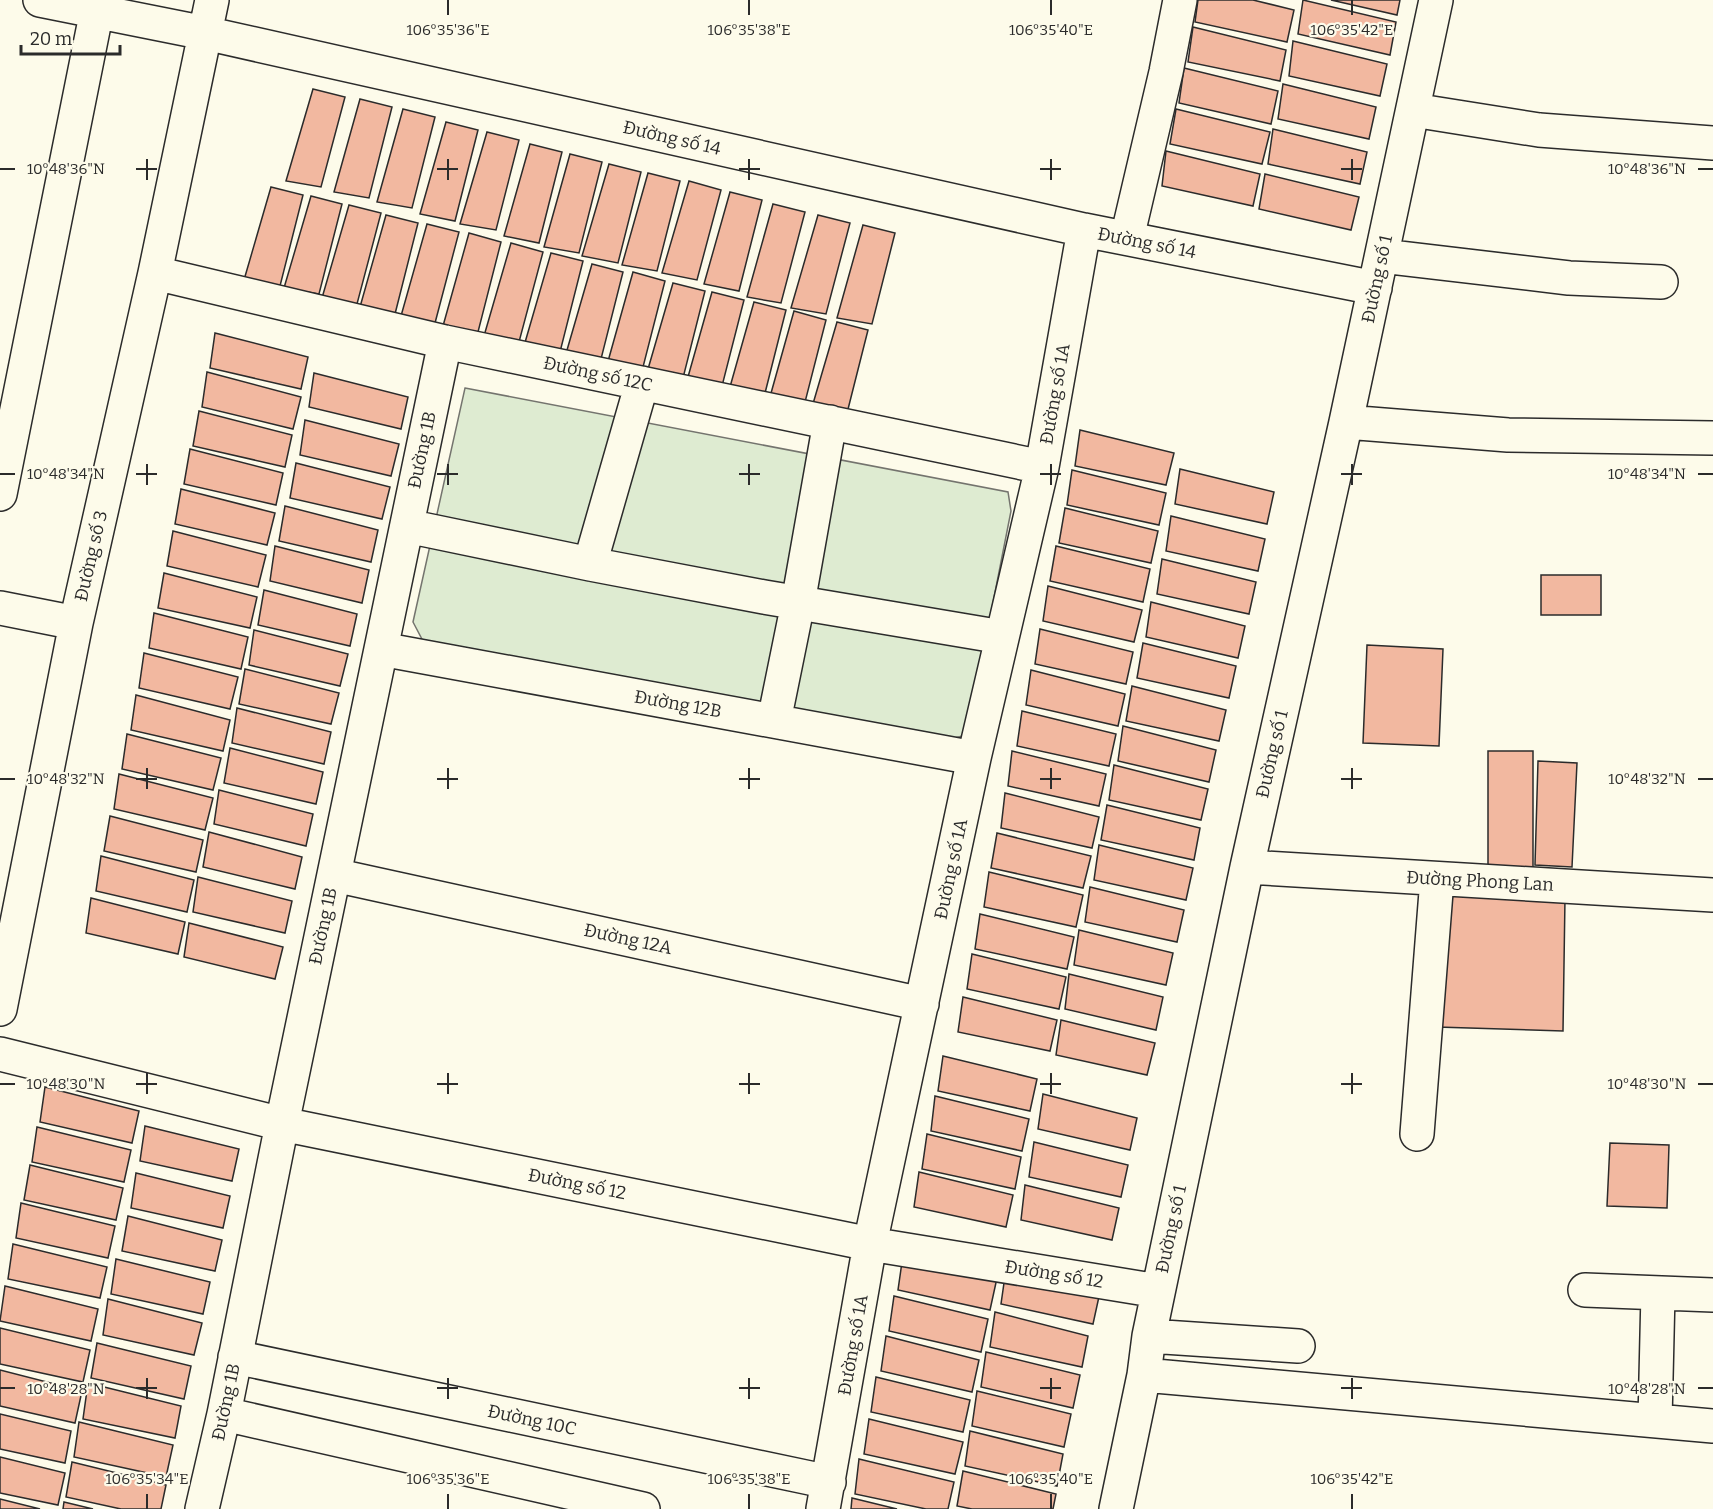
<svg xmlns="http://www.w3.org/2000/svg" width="1713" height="1509" viewBox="0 0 1713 1509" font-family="Bitter,serif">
	<rect width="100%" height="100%" fill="#fdfbea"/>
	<path fill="#deebd1" stroke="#74746e" stroke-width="1.5" d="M465 388 1008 492 1011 511 967 735 941 741 423 641 413 622Z"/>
	<path fill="#f2b8a0" stroke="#2b2b2b" stroke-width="1.5" d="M1198 0H1253L1294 10 1287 42 1195 22Z
		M1303 0 1396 22 1390 55 1298 34Z
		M1331 0H1400L1397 15Z
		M1193 27 1286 50 1280 81 1188 62Z
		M1293 41 1387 64 1380 96 1289 76Z
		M1184 68 1278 91 1271 124 1179 103Z
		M1283 84 1376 107 1369 139 1278 119Z
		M313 89 345 97 321 187 286 181Z
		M360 99 392 107 369 198 334 192Z
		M403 109 435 117 412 208 377 202Z
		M1176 109 1270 132 1262 164 1170 144Z
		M446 122 478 130 455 221 420 214Z
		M1273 129 1367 152 1360 184 1268 164Z
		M487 132 519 140 496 230 460 224Z
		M530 144 562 152 539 243 504 236Z
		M1166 151 1260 174 1253 206 1162 186Z
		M570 154 602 162 579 253 544 247Z
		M609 164 641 172 618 263 582 256Z
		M648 173 680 181 657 271 622 265Z
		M1265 174 1359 197 1351 230 1259 209Z
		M689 181 721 190 697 280 662 273Z
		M271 187 303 195 280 286 244 280Z
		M730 192 762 200 739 291 704 284Z
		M311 196 342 204 319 294 284 288Z
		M773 204 805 212 781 303 747 297Z
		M349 205 381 213 357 304 322 298Z
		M386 215 418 223 395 314 360 307Z
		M818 215 850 223 826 314 791 308Z
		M427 224 459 232 435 323 401 316Z
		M863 225 895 233 872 324 837 318Z
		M469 233 501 242 478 332 443 326Z
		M511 243 543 252 519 342 484 336Z
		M551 253 583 261 560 352 524 346Z
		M592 264 623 272 600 363 565 357Z
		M633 272 665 281 642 371 607 365Z
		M673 283 705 291 682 382 646 376Z
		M712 292 744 300 721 390 686 384Z
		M754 302 786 310 763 401 728 394Z
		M794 311 826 320 803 410 768 404Z
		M837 322 868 330 845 421 810 414Z
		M215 333 308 357 301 389 210 368Z
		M207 372 301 397 293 429 202 407Z
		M314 373 408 397 401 429 309 407Z
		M199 411 292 435 285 467 193 446Z
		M305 420 399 444 391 476 300 455Z
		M1080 430 1174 453 1166 485 1075 466Z
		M190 449 283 473 276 505 184 484Z
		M296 463 390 487 382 519 290 498Z
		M1180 469 1274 492 1267 524 1175 504Z
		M1072 470 1166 493 1159 525 1067 505Z
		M181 489 275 513 267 545 175 524Z
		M285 506 378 530 371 562 279 541Z
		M1065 508 1158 531 1151 563 1059 543Z
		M1171 516 1265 539 1258 571 1166 551Z
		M173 531 266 555 258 587 167 566Z
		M275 546 369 570 362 603 270 581Z
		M1056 546 1150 569 1143 602 1050 581Z
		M1162 559 1256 582 1249 614 1157 594Z
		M164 573 257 597 250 628 158 608Z
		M1541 575H1601V615H1541Z
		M1048 586 1142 610 1134 642 1043 621Z
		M264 590 357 614 350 646 258 625Z
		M1151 602 1245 626 1238 658 1146 637Z
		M154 613 248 637 241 669 149 648Z
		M1040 629 1133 652 1126 684 1035 664Z
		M254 630 348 654 340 686 249 665Z
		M1143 643 1236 666 1229 698 1137 678Z
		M1367 645 1443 649 1439 746 1363 743Z
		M144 653 238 677 230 709 139 688Z
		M245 669 339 693 331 724 239 704Z
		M1031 670 1125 694 1118 726 1026 705Z
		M1132 686 1226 710 1219 741 1126 721Z
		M136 695 230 720 223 751 131 730Z
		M237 708 331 732 324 764 232 743Z
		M1022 711 1116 734 1109 766 1017 746Z
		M1123 726 1216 750 1209 782 1118 761Z
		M127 734 221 758 213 790 122 769Z
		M230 748 323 772 316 804 224 783Z
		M1012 751 1106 774 1099 806 1008 786Z
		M1488 751H1533V869H1488Z
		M1538 761 1577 763 1572 867 1535 865Z
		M1114 765 1208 789 1201 820 1109 800Z
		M119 774 213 798 205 830 114 809Z
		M219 790 313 814 306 846 214 824Z
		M1005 793 1099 817 1092 848 1001 828Z
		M1107 805 1200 828 1194 860 1101 840Z
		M110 816 203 840 196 872 104 851Z
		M209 832 302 857 295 889 203 867Z
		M997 833 1091 856 1083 888 991 868Z
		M1099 845 1193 868 1186 900 1094 880Z
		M101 856 194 880 187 912 96 891Z
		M989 872 1083 895 1076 927 984 907Z
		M198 877 292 901 285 933 193 912Z
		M1090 887 1184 910 1177 942 1085 922Z
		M1445 896 1565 898 1563 1031 1437 1027Z
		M91 898 185 922 178 954 86 933Z
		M980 914 1074 937 1067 969 975 949Z
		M189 923 283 947 275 979 184 957Z
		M1079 930 1173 953 1166 985 1074 965Z
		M972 954 1066 977 1059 1009 967 989Z
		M1069 974 1163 997 1156 1030 1065 1009Z
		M963 997 1057 1020 1050 1051 958 1032Z
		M1061 1020 1155 1043 1147 1075 1056 1055Z
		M943 1056 1037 1079 1030 1111 938 1091Z
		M45 1087 139 1111 132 1143 40 1122Z
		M1043 1094 1137 1118 1130 1150 1038 1129Z
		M935 1096 1029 1119 1022 1151 931 1131Z
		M145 1126 239 1149 232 1181 140 1161Z
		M37 1127 131 1150 124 1182 32 1162Z
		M927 1134 1021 1157 1015 1189 922 1169Z
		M1034 1142 1128 1165 1121 1197 1029 1177Z
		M1610 1143 1669 1145 1667 1208 1607 1206Z
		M30 1165 123 1188 116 1220 24 1200Z
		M919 1172 1013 1195 1006 1227 914 1207Z
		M136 1173 230 1196 223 1228 131 1208Z
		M1025 1185 1119 1208 1112 1240 1021 1220Z
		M21 1203 115 1226 108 1258 16 1238Z
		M128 1216 222 1240 215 1271 122 1251Z
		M13 1244 107 1267 100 1298 8 1279Z
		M903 1255 997 1278 990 1310 898 1290Z
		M116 1259 210 1282 203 1314 111 1294Z
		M1006 1269 1100 1292 1093 1324 1001 1304Z
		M5 1286 98 1309 91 1341 0 1321Z
		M894 1296 988 1319 981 1352 889 1331Z
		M108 1299 202 1323 194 1355 103 1335Z
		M995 1312 1088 1336 1082 1367 990 1347Z
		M0 1328 90 1350 83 1382 0 1364Z
		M886 1336 979 1360 972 1392 881 1371Z
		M97 1343 191 1366 184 1399 91 1378Z
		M986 1352 1080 1375 1073 1408 981 1387Z
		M0 1370 82 1391 75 1423 0 1406Z
		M876 1377 970 1400 963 1432 871 1412Z
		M88 1383 181 1406 175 1438 83 1419Z
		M977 1391 1071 1414 1064 1447 972 1426Z
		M0 1414 71 1431 65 1463 0 1449Z
		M869 1419 963 1442 955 1474 864 1454Z
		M79 1422 173 1445 166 1477 74 1457Z
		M970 1431 1063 1454 1057 1486 965 1466Z
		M0 1457 65 1473 58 1505 0 1493Z
		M859 1459 954 1482 948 1509H926L855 1494Z
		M72 1462 166 1485 161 1509H121L66 1497Z
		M963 1471 1056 1494 1053 1509H972L957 1506Z
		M852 1498 897 1509H851Z
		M0 1499 40 1509H0Z
		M64 1502 93 1509H63Z"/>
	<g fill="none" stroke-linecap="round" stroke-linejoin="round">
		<defs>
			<path id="minor" d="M40 0 205 33 1084 230 1375 288
				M1413 110 1539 130 1713 143
				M1127 238 1166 72 1180 0
				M1382 256 1569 278 1661 282
				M155 273 445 342 1042 467
				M1346 422 1508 435 1713 438
				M0 494 99 0
				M407 526 590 564 764 597 1002 637
				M590 564 642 383
				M0 608 76 623
				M381 649 974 758
				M774 721 798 603 830 422
				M1247 867 1713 895
				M334 875 922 1004
				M0 1009 76 623 155 273 212 0
				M0 1054 282 1124 870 1244 1158 1291
				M1417 1134 1437 879
				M1585 1290 1713 1295
				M1149 1336 1298 1346
				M235 1357 829 1482
				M1144 1375 1713 1426
				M224 1414 643 1509
				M1655 1420 1658 1293
				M202 1509 224 1414 282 1124 445 342
				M823 1509 870 1244 974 758 1042 467 1084 230
				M1116 1509 1144 1375 1149 1336 1247 867 1346 422 1436 0"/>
		</defs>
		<use href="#minor" stroke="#2b2b2b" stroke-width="36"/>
		<use href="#minor" stroke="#fdfbea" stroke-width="33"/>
	</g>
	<path fill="none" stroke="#2b2b2b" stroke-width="2" d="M448 0V15M749 0V15M1051 0V15M1352 0V15M147 159V180M448 159V180M749 159V180M1051 159V180M1352 159V180M0 169H15M136 169H157M437 169H458M739 169H760M1040 169H1061M1341 169H1362M1698 169H1713M147 464V485M448 464V485M749 464V485M1051 464V485M1352 464V485M0 474H15M136 474H157M437 474H458M739 474H760M1040 474H1061M1341 474H1362M1698 474H1713M147 768V789M448 768V789M749 768V789M1051 768V789M1352 768V789M0 779H15M136 779H157M437 779H458M739 779H760M1040 779H1061M1341 779H1362M1698 779H1713M147 1073V1094M448 1073V1094M749 1073V1094M1051 1073V1094M1352 1073V1094M0 1084H15M136 1084H157M437 1084H458M739 1084H760M1040 1084H1061M1341 1084H1362M1698 1084H1713M147 1378V1399M448 1378V1399M749 1378V1399M1051 1378V1399M1352 1378V1399M0 1388H15M136 1388H157M437 1388H458M739 1388H760M1040 1388H1061M1341 1388H1362M1698 1388H1713M147 1494V1509M448 1494V1509M749 1494V1509M1051 1494V1509M1352 1494V1509"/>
	<g text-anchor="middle" stroke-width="4.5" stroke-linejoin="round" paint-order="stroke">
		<g font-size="18" fill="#2b2b2b" stroke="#fdfbea">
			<text transform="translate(672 138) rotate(13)" y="6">Đường số 14</text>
			<text transform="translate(1147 243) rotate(11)" y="6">Đường số 14</text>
			<text transform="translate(1377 279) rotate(-78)" y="6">Đường số 1</text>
			<text transform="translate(598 374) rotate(12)" y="6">Đường số 12C</text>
			<text transform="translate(1055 394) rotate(-80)" y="6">Đường số 1A</text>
			<text transform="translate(422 450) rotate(-78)" y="6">Đường 1B</text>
			<text transform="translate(91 556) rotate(-77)" y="6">Đường số 3</text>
			<text transform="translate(678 704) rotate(10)" y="6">Đường 12B</text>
			<text transform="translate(1272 754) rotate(-77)" y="6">Đường số 1</text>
			<text transform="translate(951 869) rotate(-78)" y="6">Đường số 1A</text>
			<text transform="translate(1480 881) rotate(3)" y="6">Đường Phong Lan</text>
			<text transform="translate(323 926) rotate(-78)" y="6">Đường 1B</text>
			<text transform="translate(628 939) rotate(12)" y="6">Đường 12A</text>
			<text transform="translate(577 1184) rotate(11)" y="6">Đường số 12</text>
			<text transform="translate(1171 1229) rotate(-78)" y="6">Đường số 1</text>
			<text transform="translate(1054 1274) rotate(9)" y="6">Đường số 12</text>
			<text transform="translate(853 1345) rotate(-80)" y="6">Đường số 1A</text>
			<text transform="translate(226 1402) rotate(-78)" y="6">Đường 1B</text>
			<text transform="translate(532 1420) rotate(12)" y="6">Đường 10C</text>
		</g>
	</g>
	<g font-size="15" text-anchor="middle" fill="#2b2b2b" stroke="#fdfbea" stroke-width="4.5" stroke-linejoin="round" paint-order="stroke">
		<text x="448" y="35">106°35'36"E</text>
		<text x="749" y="35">106°35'38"E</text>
		<text x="1051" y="35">106°35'40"E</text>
		<text x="1352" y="35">106°35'42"E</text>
		<text x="66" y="174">10°48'36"N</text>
		<text x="1647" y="174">10°48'36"N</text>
		<text x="66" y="479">10°48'34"N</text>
		<text x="1647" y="479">10°48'34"N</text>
		<text x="66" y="784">10°48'32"N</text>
		<text x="1647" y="784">10°48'32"N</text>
		<text x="66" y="1089">10°48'30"N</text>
		<text x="1647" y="1089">10°48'30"N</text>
		<text x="66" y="1394">10°48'28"N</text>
		<text x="1647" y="1394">10°48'28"N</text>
		<text x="147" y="1484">106°35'34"E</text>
		<text x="448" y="1484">106°35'36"E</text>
		<text x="749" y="1484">106°35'38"E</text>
		<text x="1051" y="1484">106°35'40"E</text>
		<text x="1352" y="1484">106°35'42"E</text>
	</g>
	<path d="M21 45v9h99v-9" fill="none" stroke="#2b2b2b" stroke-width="3"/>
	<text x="30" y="45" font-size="18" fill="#2b2b2b" stroke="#fdfbea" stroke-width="4.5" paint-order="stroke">20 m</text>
</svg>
